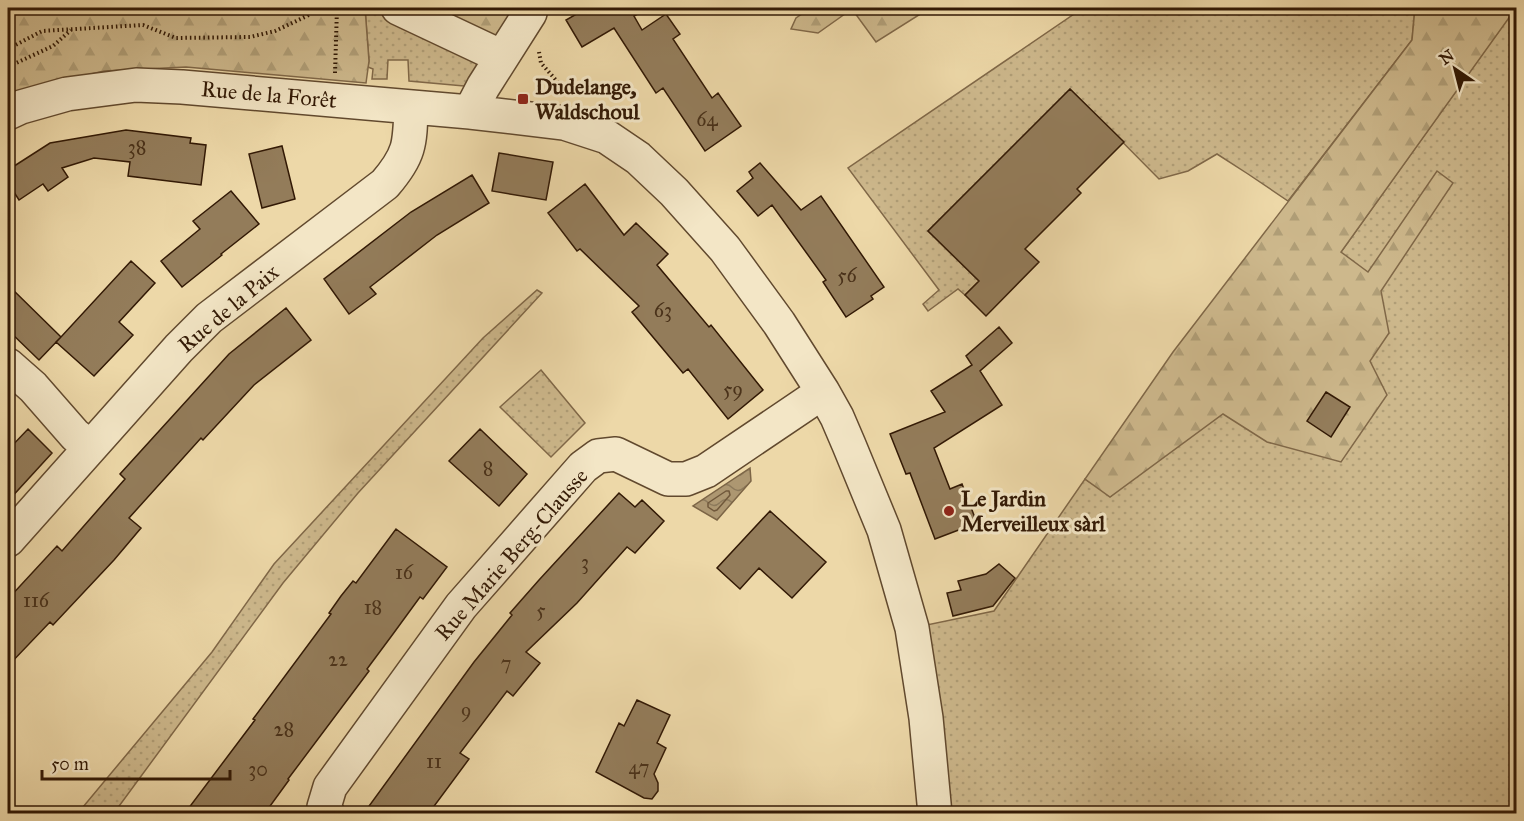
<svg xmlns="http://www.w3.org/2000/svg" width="1524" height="821" viewBox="0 0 1524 821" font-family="'IM FELL Great Primer',serif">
	<defs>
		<pattern id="grass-dots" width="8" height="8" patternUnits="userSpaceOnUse" patternTransform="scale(1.5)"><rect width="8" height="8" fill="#cdb88c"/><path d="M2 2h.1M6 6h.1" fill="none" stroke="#b09e77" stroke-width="1.8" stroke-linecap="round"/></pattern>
		<pattern id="forest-firs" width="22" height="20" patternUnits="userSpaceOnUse" patternTransform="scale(1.5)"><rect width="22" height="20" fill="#cdb88c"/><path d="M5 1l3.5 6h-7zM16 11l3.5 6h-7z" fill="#b09e77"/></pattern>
		<pattern id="water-waves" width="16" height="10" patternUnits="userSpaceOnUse" patternTransform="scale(1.5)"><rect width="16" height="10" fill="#ad9771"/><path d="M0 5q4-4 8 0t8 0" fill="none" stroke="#8d7a5b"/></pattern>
	</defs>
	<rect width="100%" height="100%" fill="#edd8a8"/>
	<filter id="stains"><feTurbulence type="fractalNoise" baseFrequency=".00333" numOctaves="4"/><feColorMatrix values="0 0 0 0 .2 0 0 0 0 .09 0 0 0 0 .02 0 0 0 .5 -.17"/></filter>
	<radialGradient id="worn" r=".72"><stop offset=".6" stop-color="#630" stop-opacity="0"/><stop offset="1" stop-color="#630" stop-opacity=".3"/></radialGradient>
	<path fill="url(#grass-dots)" stroke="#806848" stroke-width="1.5" d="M365 8H376L472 55 478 68 473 79 464 86 409 81 408 60H388L387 79H372L373 69 368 67 369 61Z
		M1083 8H1415L1412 40 1288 201 1248 174 1217 154 1188 171 1159 179 1070 89 928 231 979 281 965 295 958 289 928 311 923 304 939 290 848 168Z
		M1515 8 1516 813H935L912 628 994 611 1085 479 1111 496 1341 252Z
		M537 290 542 293 358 493 283 583 114 813H78L212 652 274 564 483 338Z
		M541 370 585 423 551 457 500 407Z"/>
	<path fill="url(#forest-firs)" stroke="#806848" stroke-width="1.5" d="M8 8H365L369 61 366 83 186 67 104 71 22 90 8 96Z
		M398 8H534L502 57Z
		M811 8H930L876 42 852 9 818 33 791 29 796 18Z
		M1415 8H1516L1341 252 1368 272 1437 171 1453 183 1381 291 1389 333 1370 361 1387 395 1341 462 1267 442 1223 414 1110 497 1085 479 1173 352 1412 40Z"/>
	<path fill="url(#water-waves)" stroke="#7c6546" stroke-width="1.5" d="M750 468 751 481 717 520 693 506Z"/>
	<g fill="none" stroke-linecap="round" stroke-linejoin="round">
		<path stroke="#70583b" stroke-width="1.5" d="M726 491H729L730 495 717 510 714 511 708 507V503Z"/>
	</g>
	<path fill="#937c5a" stroke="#321905" stroke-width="1.5" d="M587 8H649L634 16 642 30 666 14 680 34 673 39 712 98 718 93 741 126 705 151 663 88 656 93 614 28 582 47 566 20Z
		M1070 89 1124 142 1077 189 1081 193 1025 249 1039 262 986 316 965 295 979 281 928 231Z
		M126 130 191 138 190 143 206 145 201 185 128 176 130 162 94 158 62 168 68 177 48 191 43 184 19 200 8 183V170L50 143Z
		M282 146 295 199 262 208 249 154Z
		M499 153 553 162 546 200 492 191Z
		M760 163 801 210 821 196 884 287 871 296 873 299 846 317 823 282 826 280 772 205 758 216 737 191 753 178 749 172Z
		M472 175 489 203 437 235 370 287 376 294 349 314 324 279 411 212Z
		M585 184 624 235 636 223 668 254 657 265 709 327 711 325 763 390 728 419 688 369 683 373 632 312 639 306 580 249 577 251 548 213Z
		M231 191 259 224 221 254 222 255 182 287 161 261 200 229 193 221Z
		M131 261 155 283 119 322 133 335 94 376 56 342 61 337 39 360 8 330V285L61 337Z
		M286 308 311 340 254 385 203 440 201 438 129 518 141 528 114 560 53 625 50 622 8 666V599L57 546 62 551 125 479 120 474 229 354Z
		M999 327 1012 343 980 371 1002 405 934 448 950 489 962 484 977 523 935 539 910 473 906 474 890 434 945 412 931 391 972 365 966 356Z
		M1326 392 1350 407 1331 437 1307 421Z
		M28 429 52 453 8 501V450Z
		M480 429 527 474 499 506 449 461Z
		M619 493 635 507 642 500 664 521 635 553 627 547 577 603 526 652 540 663 513 696 507 691 460 753 469 759 429 813H364L474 662 512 615 510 613 539 580Z
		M770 511 826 562 792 598 759 568 740 589 717 568Z
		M396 529 447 567 423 599 420 597 393 634 367 669 369 671 288 779 289 780 265 813H185L255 720 253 719 331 614 329 613 341 596 353 581 356 583Z
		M999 564 1015 578 993 606 953 616 947 593 961 590 958 581 986 574Z
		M637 700 670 715 657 743 666 748 654 774 658 783V791L652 799 644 798 596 772 619 723 624 726Z"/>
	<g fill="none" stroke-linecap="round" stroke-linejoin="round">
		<defs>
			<path id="minor" d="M398 8 502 57
				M470 112 483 87 530 13
				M8 113 21 107 67 94 136 85 182 87 470 112 564 123 607 137 638 158 674 192 725 249 779 323 823 392 837 417 849 445 884 530 912 628 926 718 935 814
				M8 365 33 387 75 435 90 447
				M8 540 179 348 209 318 385 184C410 155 410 144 411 107
				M328 814 324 807 330 787 461 606 583 467 598 456 616 454 668 479H686L706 471 823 392"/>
		</defs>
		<use href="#minor" stroke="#61492e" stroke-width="36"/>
		<path stroke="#321905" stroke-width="4" stroke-dasharray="1.5 3" stroke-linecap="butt" d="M8 49 42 31 143 25 176 38 250 37 275 31 307 16 319 8
			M539 52 541 63 568 94
			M8 63H16L53 46 71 30
			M335 73 337 8"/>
		<use href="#minor" stroke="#f3e6c6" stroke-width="33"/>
	</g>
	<g fill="#8f2418" stroke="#f3e6c6" stroke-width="2">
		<rect x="517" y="93" width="12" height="12" rx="3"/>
		<circle cx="949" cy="511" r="6"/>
	</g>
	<g text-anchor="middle" stroke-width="6" stroke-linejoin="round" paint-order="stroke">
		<g font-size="20" fill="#4a321a">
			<text x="707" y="126">64</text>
			<text x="137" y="154">38</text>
			<text x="847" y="282">56</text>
			<text x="663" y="317">63</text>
			<text x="733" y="396">59</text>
			<text x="488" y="475">8</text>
			<text x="585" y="569">3</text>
			<text x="404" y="579">16</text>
			<text x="36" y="607">116</text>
			<text x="373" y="614">18</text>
			<text x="541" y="617">5</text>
			<text x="338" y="666">22</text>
			<text x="506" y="670">7</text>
			<text x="466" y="717">9</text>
			<text x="284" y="736">28</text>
			<text x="434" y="768">11</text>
			<text x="639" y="774">47</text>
			<text x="258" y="776">30</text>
		</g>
		<g font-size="22" font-weight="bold" fill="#321905" stroke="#f3e6c6" text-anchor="start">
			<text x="535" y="94">Dudelange,<tspan x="535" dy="25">Waldschoul</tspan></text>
			<text x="961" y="506">Le Jardin<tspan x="961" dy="25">Merveilleux sàrl</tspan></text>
		</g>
		<g font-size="22" fill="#321905" stroke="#f3e6c6">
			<text transform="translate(269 94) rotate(5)" y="8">Rue de la Forêt</text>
			<text transform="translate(228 308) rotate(-40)" y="8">Rue de la Paix</text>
			<text transform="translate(511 554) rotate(-49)" y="8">Rue Marie Berg-Clausse</text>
		</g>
	</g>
	<rect width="1524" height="821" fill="none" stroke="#edd8a8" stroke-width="30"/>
	<rect x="9" y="9" width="1506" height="803" fill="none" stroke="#321905" stroke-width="3"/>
	<rect x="15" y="15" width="1494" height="791" fill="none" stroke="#321905" stroke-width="1.5"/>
	<g transform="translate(1455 69) rotate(325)" stroke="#f3e6c6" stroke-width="4.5" paint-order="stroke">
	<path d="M0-4.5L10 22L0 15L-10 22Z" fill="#321905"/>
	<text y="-9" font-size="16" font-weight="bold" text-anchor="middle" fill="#321905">N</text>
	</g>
	<path d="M42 770v9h188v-9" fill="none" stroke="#321905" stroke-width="3"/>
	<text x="51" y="770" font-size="18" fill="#321905" stroke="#f3e6c6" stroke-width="4.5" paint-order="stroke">50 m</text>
	<rect width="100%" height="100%" filter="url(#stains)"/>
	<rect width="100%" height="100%" fill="url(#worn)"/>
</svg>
